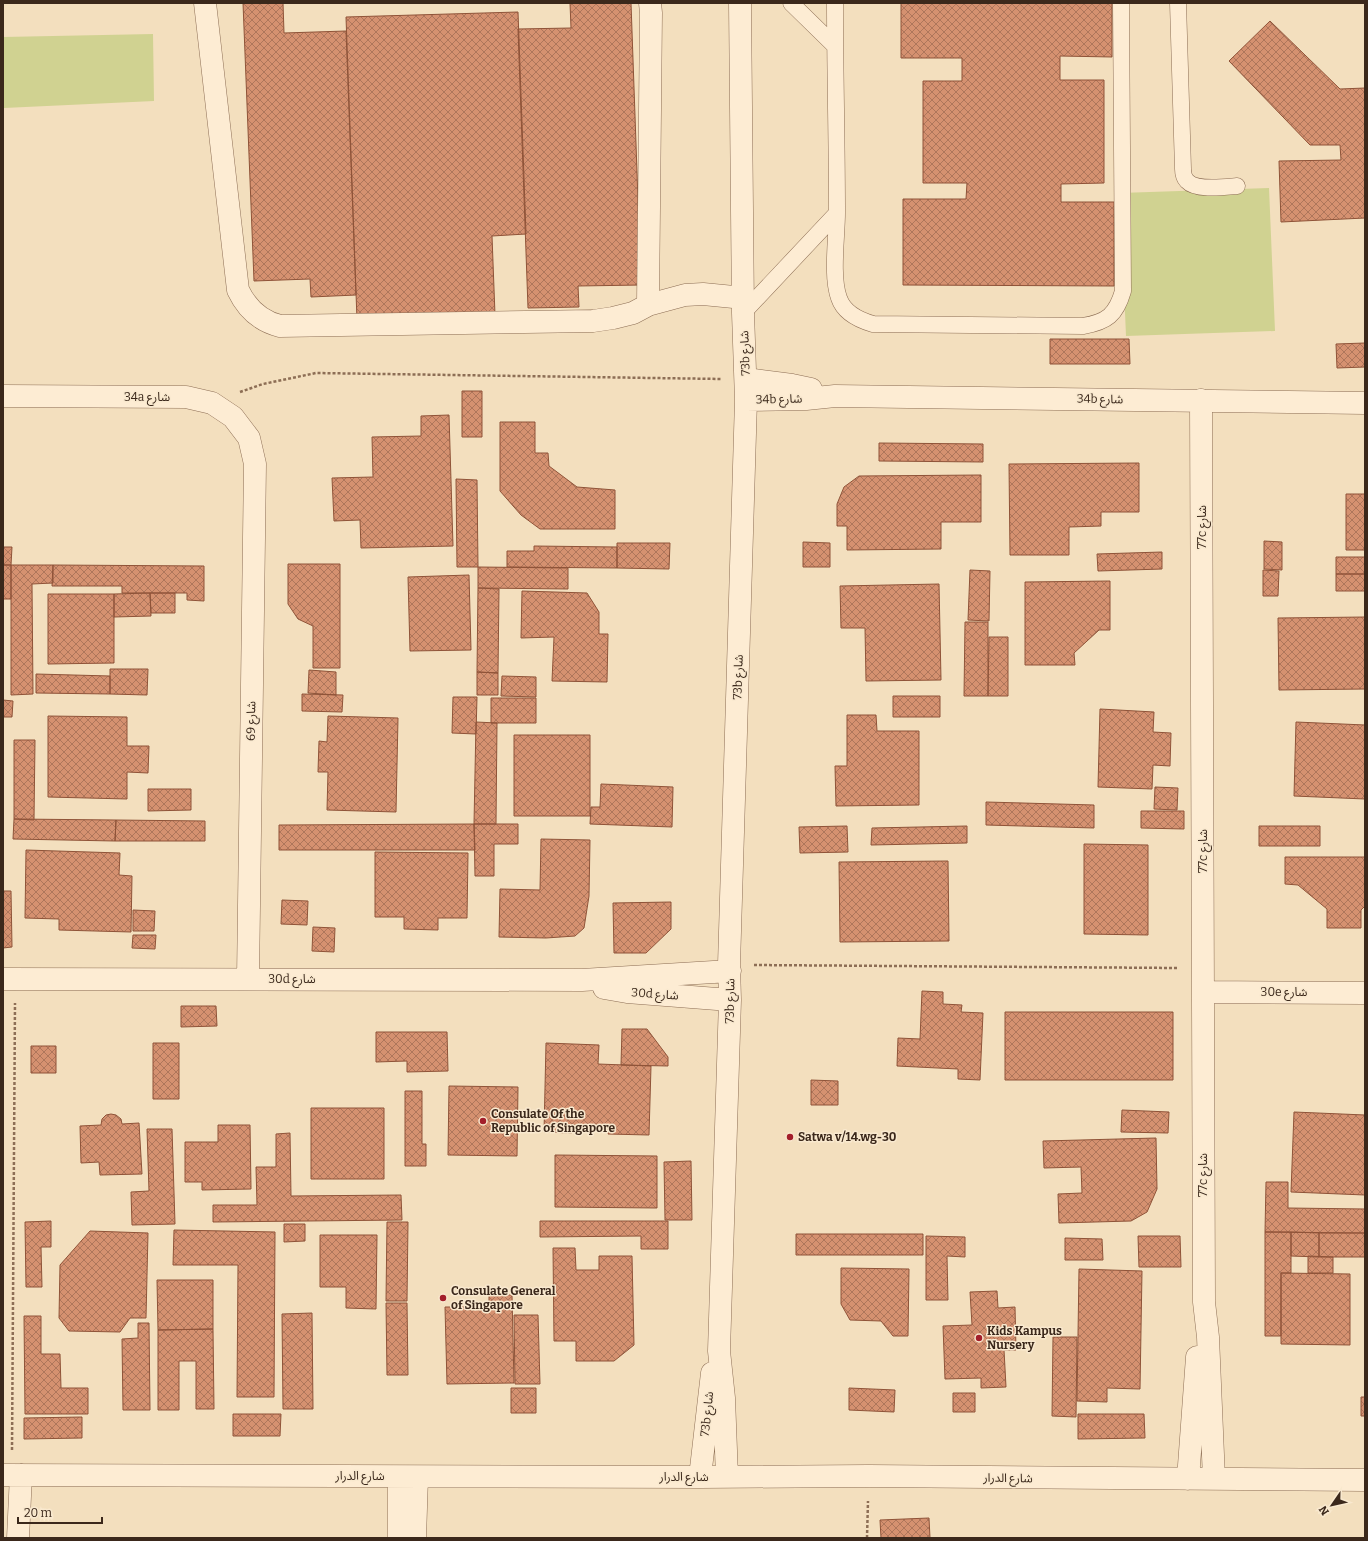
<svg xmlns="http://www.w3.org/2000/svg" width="1368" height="1541" viewBox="0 0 1368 1541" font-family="Bitter,'Noto Sans Arabic',serif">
	<defs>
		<pattern id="building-cross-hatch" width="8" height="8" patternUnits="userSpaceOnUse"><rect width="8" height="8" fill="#d59170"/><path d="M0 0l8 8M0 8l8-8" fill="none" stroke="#ae765b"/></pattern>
	</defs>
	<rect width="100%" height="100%" fill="#f3dfbe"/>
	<path fill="#d0d291" d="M153 34 154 101 4 108 3 37Z
		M1269 188 1275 331 1126 336 1120 193Z"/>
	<path fill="url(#building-cross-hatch)" stroke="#8f5338" d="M243 3H283L284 33 346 31 356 295 311 297 310 279 254 281Z
		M570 3H631L641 285 578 286 579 307 528 308 518 29 571 28Z
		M901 3H1112V57L1060 56V80H1104V183L1061 184V202H1114V286L903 285V199H966L967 183H923V81H962V58H901Z
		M518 12 526 234 492 236 495 315 357 320 346 17Z
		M1270 21 1340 89 1365 88V218L1281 222 1279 161 1341 160 1340 145H1310L1229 61Z
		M1050 339H1129L1130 364H1050Z
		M1365 343V367L1337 368 1336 344Z
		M462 391H482V437H462Z
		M449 415 453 546 361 548 360 520 334 521 332 478 373 477 372 437 421 436V416Z
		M500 422H535V453H548L549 466 577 487 615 490V529H540L521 515 500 491Z
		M879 443 983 444V462L879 461Z
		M1139 463V512H1101V526L1069 527V555H1010L1009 464Z
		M981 475V522H941V549L847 550V526H837V504L844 487 859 476Z
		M456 479 477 480 478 567H457Z
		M1346 494H1365V550H1346Z
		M1264 541 1282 542V570L1264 569Z
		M803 542 830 543V567H803Z
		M617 543H670L669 569 617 568Z
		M534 546 617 547V568L507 567V551H534Z
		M3 547H12L11 565H3Z
		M1162 552V569L1098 571 1097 554Z
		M1336 557H1365V574H1336Z
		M288 564H340V668H313V626L298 619 288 604Z
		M3 565H11V599H3Z
		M11 565H53V583L32 584 33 694 11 695Z
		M53 565 204 566V601L187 600V593H122V586H52Z
		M478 567 568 568V589L478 588Z
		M970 570 990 571 989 621 968 620Z
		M1263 570 1279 571 1278 596H1263Z
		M1336 574H1365V591H1336Z
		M469 575 471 650 410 651 408 577Z
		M1110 581V630H1099L1074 653 1075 665H1025V582Z
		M939 584 941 680 866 681 865 628H841L840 586Z
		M478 588 499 589 498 673 477 672Z
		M522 591 587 593 599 612V634H608L607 682 552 681 554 637 521 638Z
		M150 593H175V613H151Z
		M150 593 151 616 114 617V594Z
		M48 594H114V663L48 664Z
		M1365 617V689L1279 690 1278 618Z
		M965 622H988V696H964Z
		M989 637H1008V696H988Z
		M110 669H148L147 695 110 694Z
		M309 670 336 672V695L308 693Z
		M477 672 498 673V695H477Z
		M36 674 110 676V694L36 693Z
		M502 676 536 677V697L501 696Z
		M302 694 343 695 342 712 302 711Z
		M893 696H940V717H893Z
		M453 697H477L476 734 452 733Z
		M491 698H536V723H491Z
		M3 700 13 701 12 717H3Z
		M1100 709 1154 712 1153 732 1171 733 1170 766 1153 765 1152 789 1098 787Z
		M847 715H876L877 731H919V805L836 806 835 766H847Z
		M48 716 127 717V746H149L148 773 127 772V799L48 797Z
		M328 716 398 718 396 812 327 810 328 772H318L319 741 327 742Z
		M476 722 497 723 496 824H474Z
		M1296 722 1365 725V799L1294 796Z
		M514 735H590V816H514Z
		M14 740H35L34 820 14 819Z
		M601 784 673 787 672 827 590 824 591 807H600Z
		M1155 787 1178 788 1177 810 1154 809Z
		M148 789H191V810L148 811Z
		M986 802 1094 805V828L986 825Z
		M1141 811H1184V829L1141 828Z
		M14 819 116 820 115 841 13 839Z
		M116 820 205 821V841H115Z
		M474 824H518V844H494V876H475Z
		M474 824 475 850H279V825Z
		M847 826 848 852 800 853 799 827Z
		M967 826V843L871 845 872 828Z
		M1259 826H1320V846H1259Z
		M541 839 590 840 589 896 584 928 575 936 546 938 499 937 500 889 540 890Z
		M1084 844 1148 845V935L1084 934Z
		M26 850 120 853 119 875 132 876 131 932 59 930V919L25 918Z
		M375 852 468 853 467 918H438V930L404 929V917H375Z
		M1285 857H1365V906L1361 910V928H1327V909L1298 885 1285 884Z
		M948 861 949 941 840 942 839 862Z
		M3 891H11L12 947 3 948Z
		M282 900 308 901 307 925 281 924Z
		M671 902V929L646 953H614L613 903Z
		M133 910 155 911 154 931H133Z
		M313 927 335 928 334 952 312 951Z
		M133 935H156L155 949 132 948Z
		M922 991 943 992V1004L962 1005 961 1012 983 1013 980 1080 958 1079V1069L897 1066 898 1038 920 1039Z
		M181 1006H216L217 1026 181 1027Z
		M1005 1012H1173V1080H1005Z
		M622 1029H647L668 1057V1066L621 1065Z
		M376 1032H447L448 1071 407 1072V1061L376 1062Z
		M153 1043H179V1099H153Z
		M546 1043 599 1045 598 1064 651 1066 649 1135 608 1134V1126L572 1125V1133L544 1132Z
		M31 1046H56V1073H31Z
		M811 1080 838 1081V1105H811Z
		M449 1086 518 1087 517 1156 448 1155Z
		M405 1091H422V1144H426V1166H405Z
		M311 1108H384V1179H311Z
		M1122 1110 1169 1112 1168 1133 1121 1132Z
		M1294 1112 1365 1115V1195L1291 1192Z
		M111 1114 116 1115 121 1119 122 1124 139 1123 142 1174 100 1175 99 1162 81 1163 80 1126 101 1125 102 1119 106 1115Z
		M218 1125H250L251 1189 202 1190V1182H185V1142H218Z
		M147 1129H172L175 1224 132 1225 131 1192 149 1191Z
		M290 1133 291 1196 401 1195 402 1220 213 1222V1205H257L256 1167H276V1134Z
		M1156 1138 1157 1189 1147 1212 1131 1221 1059 1223 1058 1194 1082 1193 1081 1167 1044 1168 1043 1141Z
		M555 1155 657 1156V1208L555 1207Z
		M691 1161 692 1220H665L664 1162Z
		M1266 1182H1288V1208L1365 1209V1233L1265 1232Z
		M51 1221V1247H41L42 1287H26L25 1222Z
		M540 1221H668V1249H641V1236L540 1237Z
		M387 1222H408L407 1301H386Z
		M284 1224H305V1241L284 1242Z
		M174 1230 275 1232 274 1397H237L238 1265H173Z
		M90 1231 148 1233 146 1318H130L120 1332 69 1331 59 1318 60 1265Z
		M1265 1232H1291V1273H1281V1336H1265Z
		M1291 1232 1319 1233V1257L1291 1256Z
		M1319 1233H1365V1257H1319Z
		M796 1234H923V1255H796Z
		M320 1235H377L376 1309 346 1308V1287H320Z
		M926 1236 965 1237V1257L947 1256 948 1300H926Z
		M1138 1236H1180L1181 1267H1139Z
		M1065 1238 1102 1239 1103 1260H1065Z
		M553 1248H575L576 1270H599V1256H632L634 1345 614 1361H576V1341H554Z
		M1308 1256 1333 1257V1273H1308Z
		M841 1268 909 1269 908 1336H893L881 1321 850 1320 841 1304Z
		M1079 1269 1142 1271 1140 1389 1107 1388V1402L1077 1401Z
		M1281 1273 1350 1274V1345L1281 1344Z
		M157 1280H213V1329L158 1330Z
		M997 1291 998 1308 1015 1307 1016 1350H1004L1006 1387 981 1388V1378L945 1379 943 1326 972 1325 970 1292Z
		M489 1295H512L514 1383 447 1384 445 1307H489Z
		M386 1303H407L408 1375H387Z
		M312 1313 313 1409H283L282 1314Z
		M514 1315H538L540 1384H515Z
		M24 1316H41V1354H60L61 1388H88V1414H25Z
		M138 1323H149L150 1410H123L122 1339 138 1338Z
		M213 1329 214 1409H196V1361H179V1410H158V1330Z
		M1053 1337H1077L1076 1417 1052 1416Z
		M511 1388H536V1413H511Z
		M849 1388 895 1390 894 1412 849 1410Z
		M953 1393H975V1412H953Z
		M1361 1397H1365V1416H1361Z
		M233 1414H281L280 1436H233Z
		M1078 1414H1144L1145 1438 1078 1439Z
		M82 1417V1438L24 1439V1418Z
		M929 1518 930 1538H881L880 1520Z"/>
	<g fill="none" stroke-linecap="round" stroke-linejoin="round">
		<defs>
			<path id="lane" d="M791 3 835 46
				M835 3C835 73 837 143 837 213 837 236 831 277 839 298 844 313 859 320 873 324L1083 326C1107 322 1116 315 1123 291L1121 3
				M1178 3 1183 169C1183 173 1184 178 1187 181 1196 191 1225 187 1237 186
				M743 313 837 213"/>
			<path id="street" d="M205 3 238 290C247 309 260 321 280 326L593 321 613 318 633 313 648 305 685 295 703 294 744 298
				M648 305 651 13 650 3
				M746 379 792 385 811 389
				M3 396 186 397 212 403 233 417 249 438 255 464 248 979
				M746 400 806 399 835 396 1365 403
				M1201 400 1204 1302 1208 1337 1214 1479
				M3 979 582 980 730 971
				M604 988 627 992 730 1000
				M1203 992 1365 993
				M3 1475 700 1477 869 1476 1365 1480
				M700 1477 712 1373
				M727 1477 724 1398 719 1351 730 1000 729 965 746 400 743 313 740 3
				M1188 1479 1197 1357
				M18 1538 21 1475
				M399 1538V1477
				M415 1538 417 1477"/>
		</defs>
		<use href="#lane" stroke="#8d6e55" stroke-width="17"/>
		<use href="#street" stroke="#8d6e55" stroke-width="23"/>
		<path stroke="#8d6e55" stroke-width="2.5" stroke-dasharray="3 2" stroke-linecap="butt" d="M240 392 263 384 316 373 721 379
			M754 965 1177 968
			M12 1450 15 1003
			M867 1538 868 1501"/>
		<use href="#lane" stroke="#fdecd3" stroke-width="16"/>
		<use href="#street" stroke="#fdecd3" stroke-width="22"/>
	</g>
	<g fill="#a31e2a" stroke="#f9e9cf" stroke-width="1.5">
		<circle cx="483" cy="1121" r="4"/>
		<circle cx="790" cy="1137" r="4"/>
		<circle cx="443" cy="1298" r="4"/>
		<circle cx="979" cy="1338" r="4"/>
	</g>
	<g text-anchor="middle" stroke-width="3" stroke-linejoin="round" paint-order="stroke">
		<g font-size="12" fill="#3b281b" stroke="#f9e9cf">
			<text transform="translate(745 353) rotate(-92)" y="4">73b شارع</text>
			<text x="147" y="401">34a شارع</text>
			<text transform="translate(779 399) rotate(-1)" y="4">34b شارع</text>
			<text transform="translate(1100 399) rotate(1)" y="4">34b شارع</text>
			<text transform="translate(1202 527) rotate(-90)" y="4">77c شارع</text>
			<text transform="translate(738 677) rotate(-88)" y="4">73b شارع</text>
			<text transform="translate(251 721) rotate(-89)" y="4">شارع 69</text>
			<text transform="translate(1203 851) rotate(-90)" y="4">77c شارع</text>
			<text x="292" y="983">30d شارع</text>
			<text x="1284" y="996">30e شارع</text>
			<text transform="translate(655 994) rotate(4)" y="4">30d شارع</text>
			<text transform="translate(730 1001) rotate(-89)" y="4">73b شارع</text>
			<text transform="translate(1203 1175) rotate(-90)" y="4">77c شارع</text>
			<text transform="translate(707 1414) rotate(-84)" y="4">73b شارع</text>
			<text x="360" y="1480">شارع الدرار</text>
			<text x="684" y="1481">شارع الدرار</text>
			<text transform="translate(1008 1478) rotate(1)" y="4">شارع الدرار</text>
		</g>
		<g font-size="12" font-weight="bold" fill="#3b281b" stroke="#f9e9cf" text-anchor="start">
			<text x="491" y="1118">Consulate Of the<tspan x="491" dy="14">Republic of Singapore</tspan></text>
			<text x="798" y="1141">Satwa v/14.wg-30</text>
			<text x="451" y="1295">Consulate General<tspan x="451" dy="14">of Singapore</tspan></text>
			<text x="987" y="1335">Kids Kampus<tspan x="987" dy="14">Nursery</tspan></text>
		</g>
	</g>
	<rect width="1368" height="1541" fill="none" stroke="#3b281b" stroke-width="8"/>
	<g transform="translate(1332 1505) rotate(236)" stroke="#f9e9cf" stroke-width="3" paint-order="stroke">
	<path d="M0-3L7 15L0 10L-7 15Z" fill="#3b281b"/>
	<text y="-6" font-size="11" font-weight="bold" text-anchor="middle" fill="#3b281b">N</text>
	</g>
	<path d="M18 1517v6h84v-6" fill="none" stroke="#3b281b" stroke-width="2"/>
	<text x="24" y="1517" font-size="12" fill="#3b281b" stroke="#f9e9cf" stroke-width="3" paint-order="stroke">20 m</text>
</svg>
